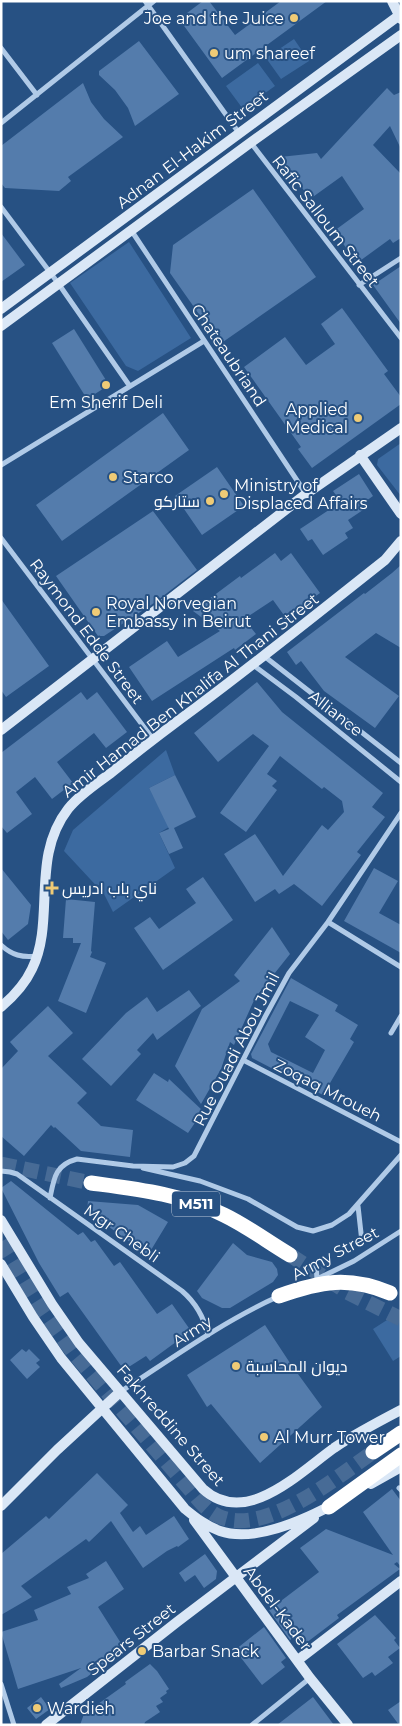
<svg xmlns="http://www.w3.org/2000/svg" width="402" height="1726" viewBox="0 0 402 1726" font-family="Montserrat,Cairo,sans-serif">
	<rect width="100%" height="100%" fill="#275183"/>
	<path fill="#3c6aa0" d="M294 39 309 61 281 79 266 58Z
		M258 63 275 86 243 109 226 86Z
		M129 242 191 338 138 371 126 366 70 283Z
		M401 443V496L377 465 378 459Z
		M166 750 175 775 149 788 169 827 159 833 175 868 113 912 104 894 64 851 73 830Z
		M401 1311V1356L393 1361 373 1329Z"/>
	<path fill="#547cac" fill-rule="evenodd" d="M203 1H209L235 35 281 1H327L222 78 179 19Z
		M139 41 179 94 135 126 128 108 115 90 99 75V71Z
		M83 83 91 102 104 119 123 137 68 177 71 181 59 191 5 188 1 183V146Z
		M387 88 394 95 401 92V149L390 126 373 145 401 174V238L393 243 390 239 357 263 334 231 364 209 342 176 310 199 280 157 317 153 321 159Z
		M253 189 316 277 220 344 170 273 173 245Z
		M1 233 25 265 1 282Z
		M401 266V324L373 285Z
		M342 308 388 371 384 374 401 397V404L312 468 298 449 301 447 244 367 285 337 306 365 335 344 321 324Z
		M74 329 109 385 87 399 52 343Z
		M163 413 189 450 62 541 36 505Z
		M217 467 244 506 202 535 175 496Z
		M359 474 373 496 366 501 369 506 348 520 353 528 345 533 348 538 323 555 312 539 308 541 300 529 341 502 333 491Z
		M153 511 197 570 154 603 104 636H98L56 576Z
		M275 553 281 561 291 553 320 593 286 618 273 600 244 619 256 634 235 650 234 648 152 701 129 667 167 641 178 657 220 631 193 611 240 576 241 578Z
		M401 565V648L376 633 345 657 399 696 375 728 324 691 301 661 296 665 287 652 364 593 365 594 392 573Z
		M1 599 49 666 6 697 1 690Z
		M257 682 282 712 383 793 372 807 385 817 357 852 361 855 322 906 294 884 279 894 275 889 255 902 224 854 255 834 283 876 322 825 328 830 344 812 342 801 324 787 322 789 280 756 267 774 277 781 272 786 277 790 246 832 220 813 269 746 253 734 218 762 194 733Z
		M81 692 87 700 97 692 127 732 106 748 94 733 57 762 73 783 52 799 35 777 16 792 32 814 7 833 1 826V753Z
		M175 775 196 817 174 828 183 848 169 854 159 833 169 829 149 788Z
		M1 868 31 905 28 924 8 940 1 931Z
		M374 868 398 881 379 913 401 925V953L344 921Z
		M203 877 233 920 163 970 134 928 150 917 159 929 196 903 186 889Z
		M66 899 95 902 91 951 92 952 90 957 106 963 86 1013 58 1001 81 943H73V938H63Z
		M272 927 290 954 255 998 234 1045 230 1042 221 1069 201 1104 175 1066 202 1009 240 981 234 975Z
		M291 978 338 1005 335 1011 358 1025 350 1039 354 1042 323 1095 252 1058 251 1054ZM290 1001 319 1015 305 1037 325 1050 313 1073 271 1052 268 1044Z
		M189 990 201 1006 157 1040 153 1033 137 1050 141 1054 111 1086 82 1059 126 1013 147 997 157 1012Z
		M48 1006 73 1033 48 1056 87 1093 77 1103 101 1126 133 1130 130 1157 81 1151 55 1127 54 1128 51 1125 24 1156 1 1136V1069L18 1051 10 1042Z
		M154 1073 168 1082 169 1079 203 1111 188 1133 136 1100Z
		M11 1181 78 1235 83 1232 91 1242 95 1240 114 1266 120 1262 157 1314 172 1304 191 1331 150 1361 146 1356 124 1370 68 1292 60 1297 39 1263 1 1188Z
		M88 1201 138 1205 168 1222 148 1255 87 1211Z
		M233 1243 247 1255 272 1262 277 1269 278 1275 273 1282 230 1308H222L202 1298 197 1291Z
		M265 1325 290 1363 322 1407 260 1463 211 1404 207 1407 187 1375Z
		M22 1349 26 1352 29 1349 40 1360 36 1363 40 1367 27 1379 10 1360Z
		M97 1473 128 1505 120 1513 133 1532 140 1526 146 1535 174 1516 189 1539 178 1547 177 1546 167 1551 143 1568 111 1521 89 1542 86 1539 21 1586 32 1597 1 1615V1554L46 1516 49 1519Z
		M392 1489 401 1501V1567L397 1562 394 1564 400 1569 337 1615 339 1618 306 1643 298 1634 290 1640 269 1610 319 1572 300 1548 326 1529 393 1555 363 1512Z
		M205 1554 217 1571 216 1579 204 1588 195 1575 185 1582 179 1573Z
		M106 1561 124 1589 98 1607 124 1648 87 1677 61 1688 59 1684 81 1668 18 1689 1 1632 38 1620 34 1610 71 1594 67 1587 89 1578 86 1574Z
		M375 1615 396 1638 394 1640 400 1648 388 1657 393 1663 375 1676 372 1672 363 1678 337 1644Z
		M264 1627 286 1658 281 1662 285 1667 262 1685 235 1650Z
		M150 1664 157 1671 169 1689 166 1691 167 1693 160 1698 163 1702 156 1706 160 1712 145 1722 144 1725H80L84 1714 126 1684 125 1682Z
		M41 1697 50 1709 36 1719 27 1708Z
		M313 1697 334 1725H277Z
		M401 1701V1725H399L388 1710Z"/>
	<g fill="none" stroke-linecap="round" stroke-linejoin="round">
		<path stroke="#476b96" stroke-width="15" stroke-dasharray="15 8" stroke-linecap="butt" d="M1 1164 91 1183
			M1 1242 44 1312 72 1351 192 1492C200 1501 207 1511 218 1516 264 1538 337 1477 373 1452
			M290 1255 347 1292 401 1319"/>
		<path stroke="#b0cae7" stroke-width="5" d="M145 1 239 133
			M1 48 37 95
			M1 123 154 1
			M251 143 401 338
			M1 207 58 283 129 385
			M131 230 306 494
			M359 285 401 258
			M1 465 204 341
			M1 538 153 739
			M264 656 401 763
			M253 665 296 697 401 782
			M328 922 401 967
			M1 945C12 955 22 958 37 956
			M391 1033 401 1016
			M243 1060 401 1142
			M143 1168 200 1181 248 1199 297 1227 313 1231 332 1225 349 1214 401 1155
			M1 1171 10 1172 17 1174 182 1291C196 1303 204 1317 208 1335
			M50 1198C54 1178 55 1165 77 1159L133 1166 173 1167 185 1163 194 1156 265 1017 289 973 328 922 401 813
			M358 1206 362 1242
			M316 1265 317 1279
			M317 1279 354 1261 401 1231
			M120 1392C171 1359 222 1322 277 1297
			M399 1488 401 1490
			M1 1684 14 1725
			M252 1725 310 1678"/>
		<path stroke="#dae7f6" stroke-width="10" d="M392 1 401 19
			M1 309 401 14
			M1 326 250 143 401 35
			M360 455 401 514
			M1 730 306 494 401 428
			M1 1007C14 996 25 984 32 969 56 920 30 858 68 809 79 795 96 784 111 773 139 750 168 728 198 706 261 659 323 609 385 560L401 541
			M1 1220 52 1304 79 1343 203 1489C246 1528 299 1473 334 1448 355 1434 378 1422 401 1410
			M1 1264 33 1317 61 1358 185 1509C196 1518 206 1526 220 1531 255 1543 304 1520 334 1504
			M371 1484 401 1467
			M1 1506 57 1450 120 1392
			M194 1520 310 1678 348 1725
			M298 1660 401 1581
			M46 1725 177 1622 314 1518"/>
		<path stroke="#fff" stroke-width="15" d="M91 1183C136 1189 182 1194 224 1215 247 1226 268 1242 290 1255
			M279 1296C321 1281 349 1276 390 1293
			M373 1452 401 1433
			M329 1507 401 1455"/>
	</g>
	<g fill="#efcb76" stroke="#275183" stroke-width="2">
		<circle cx="294" cy="18" r="5"/>
		<circle cx="214" cy="53" r="5"/>
		<circle cx="106" cy="385" r="5"/>
		<circle cx="358" cy="418" r="5"/>
		<circle cx="113" cy="477" r="5"/>
		<circle cx="224" cy="494" r="5"/>
		<circle cx="210" cy="501" r="5"/>
		<circle cx="96" cy="612" r="5"/>
		<path d="M49.5 880.5h5v5h5v5h-5v5h-5v-5h-5v-5h5z"/>
		<circle cx="236" cy="1366" r="5"/>
		<circle cx="264" cy="1437" r="5"/>
		<circle cx="142" cy="1651" r="5"/>
		<circle cx="37" cy="1708" r="5"/>
	</g>
	<g text-anchor="middle" stroke-width="4" stroke-linejoin="round" paint-order="stroke">
		<rect fill="#275183" stroke="#becbda" stroke-width="1" x="172" y="1191.5" width="48" height="25" rx="4"/>
		<g font-size="15" font-weight="bold" fill="#fff">
			<text x="196" y="1209">M511</text>
		</g>
		<g font-size="16" fill="#fff" stroke="#275183" text-anchor="start">
			<text x="284" y="24" text-anchor="end">Joe and the Juice</text>
			<text x="224" y="59">um shareef</text>
			<text x="106" y="408" text-anchor="middle">Em Sherif Deli</text>
			<text x="348" y="415" text-anchor="end">Applied<tspan x="348" dy="18">Medical</tspan></text>
			<text x="123" y="483">Starco</text>
			<text x="234" y="491">Ministry of<tspan x="234" dy="18">Displaced Affairs</tspan></text>
			<text x="200" y="507" text-anchor="end">ستاركو</text>
			<text x="106" y="609">Royal Norvegian<tspan x="106" dy="18">Embassy in Beirut</tspan></text>
			<text x="62" y="894">ناي باب ادريس</text>
			<text x="246" y="1372">ديوان المحاسبة</text>
			<text x="274" y="1443">Al Murr Tower</text>
			<text x="152" y="1657">Barbar Snack</text>
			<text x="47" y="1714">Wardieh</text>
		</g>
		<g font-size="16" fill="#fff" stroke="#275183">
			<text transform="translate(192 149) rotate(-37)" y="6">Adnan El-Hakim Street</text>
			<text transform="translate(326 221) rotate(52)" y="6">Rafic Salloum Street</text>
			<text transform="translate(229 355) rotate(56)" y="6">Chateaubriand</text>
			<text transform="translate(87 631) rotate(53)" y="6">Raymond Edde Street</text>
			<text transform="translate(190 695) rotate(-38)" y="6">Amir Hamad Ben Khalifa Al Thani Street</text>
			<text transform="translate(336 713) rotate(38)" y="6">Alliance</text>
			<text transform="translate(236 1049) rotate(-63)" y="6">Rue Ouadi Abou Jmil</text>
			<text transform="translate(328 1090) rotate(27)" y="6">Zoqaq Mroueh</text>
			<text transform="translate(122 1233) rotate(35)" y="6">Mgr Chebli</text>
			<text transform="translate(335 1253) rotate(-28)" y="6">Army Street</text>
			<text transform="translate(192 1331) rotate(-32)" y="6">Army</text>
			<text transform="translate(171 1425) rotate(49)" y="6">Fakhreddine Street</text>
			<text transform="translate(278 1608) rotate(53)" y="6">Abdel-Kader</text>
			<text transform="translate(131 1639) rotate(-38)" y="6">Spears Street</text>
		</g>
	</g>
	<rect width="402" height="1726" fill="none" stroke="#ffffff" stroke-width="5"/>
</svg>
